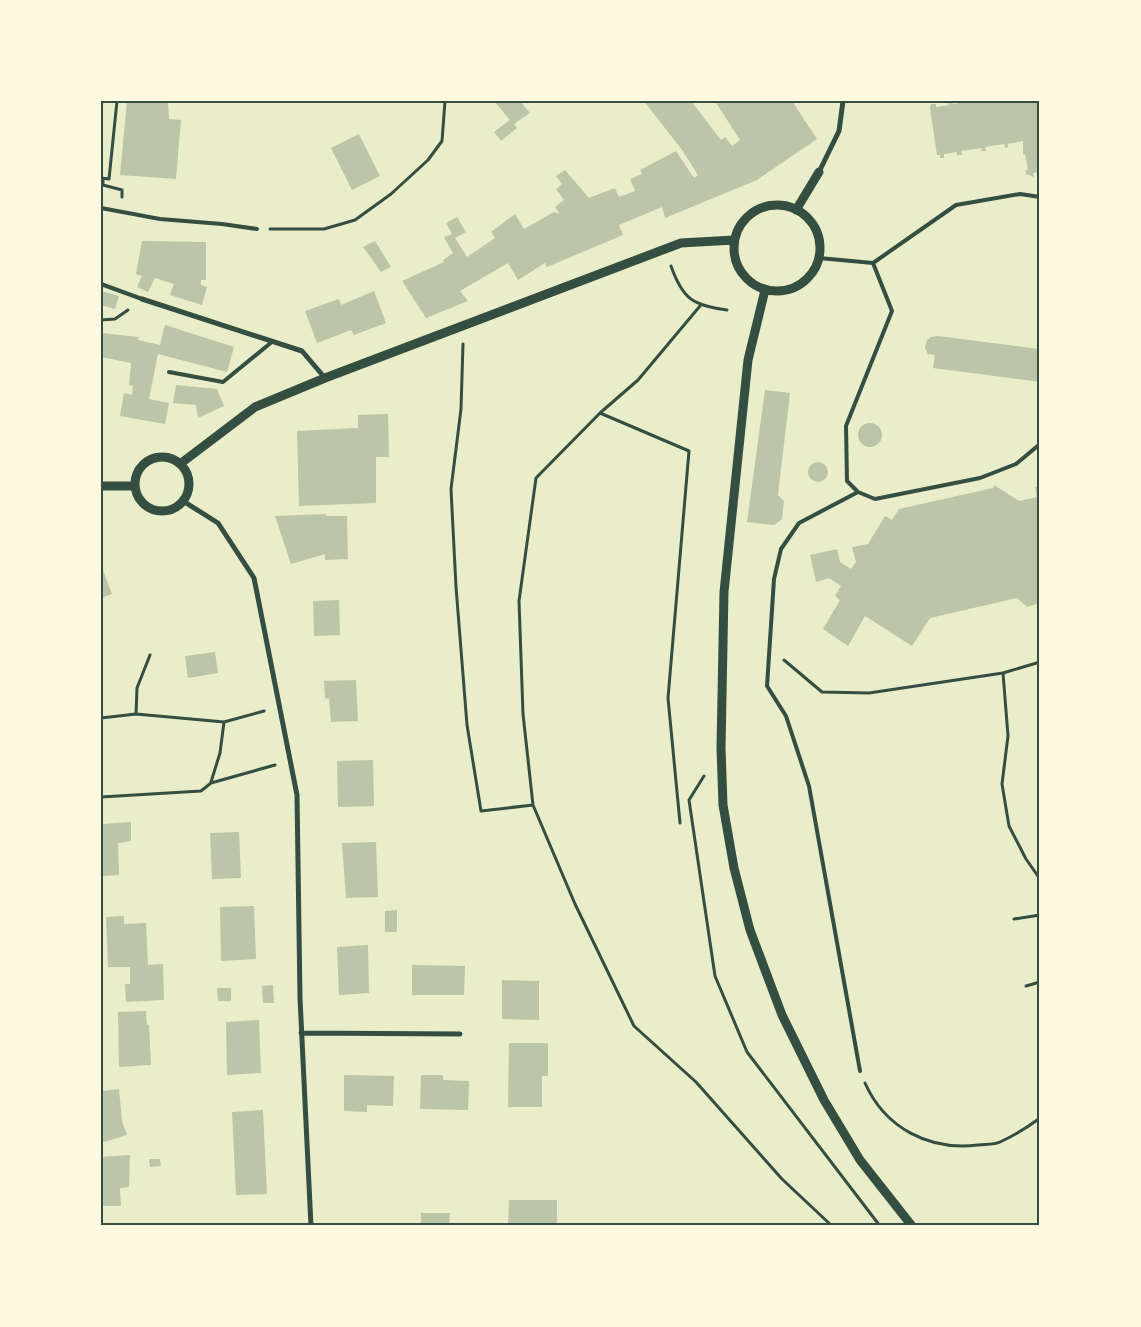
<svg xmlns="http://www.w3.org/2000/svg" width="1141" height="1327" viewBox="0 0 1141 1327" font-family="'Alegreya Sans',sans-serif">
	<rect width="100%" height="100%" fill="#e9edc9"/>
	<path fill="#bcc5a7" d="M127 101H168L169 119 181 120 176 179 120 175Z
		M494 101H520L530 113 514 124 517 128 501 141 494 132 510 120Z
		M644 101H691L721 140 725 137 732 146 740 140 715 101H792L817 139 757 180 665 218 662 207 619 225 623 235 547 267 545 263 518 280 508 263 460 291 468 301 426 318 402 281 444 262 443 260 453 253 444 237 452 234 446 223 457 217 466 232 455 238 467 257 495 238 491 232 515 214 524 229 554 212 560 214 555 207 564 200 556 189 562 184 556 176 565 170 589 198 615 188 619 197 635 191 630 179 642 174 640 170 676 151 694 178 698 175 682 150Z
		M953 101V104L972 101H1040V172L1033 173 1034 177 1026 174 1025 170H1028L1025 154 1023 155V141L1008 144V147L1005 148 1004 144 985 147 986 151H981L982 148 961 151 962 155H957V152L944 154V158H940V155H937L930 108 931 104H936V107L949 105 948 102Z
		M359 134 380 176 352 190 331 148Z
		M142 241 206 242V280H201V285L207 287 202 305 170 295 174 284 155 278 148 292 137 287 142 276 136 274Z
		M375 241 391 267 381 272 363 247Z
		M101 291 119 296 115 309 101 305Z
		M374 291 386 323 354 335 351 330 317 343 305 311 339 299 341 305Z
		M165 325 234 347 227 372 158 354 149 399 169 403 165 424 120 416 124 393 132 395 133 386 129 385 131 363 101 357V333L139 337 138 340 160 345Z
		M938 336 1040 349V382L933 368 935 355 928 354 925 348 927 340 931 337Z
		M176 385 217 389 224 406 198 418 196 405 173 403Z
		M765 390 790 393 778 495 784 501 782 519 774 525 747 522Z
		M388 414 389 457H376V503L299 506 297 431 358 428V415Z
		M858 435a12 12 0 1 1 24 0a12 12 0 1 1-24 0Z
		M808 472a10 10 0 1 1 20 0a10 10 0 1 1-20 0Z
		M994 485 1019 501 1037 497 1035 487 1040 486V603L1027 607 1017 598 930 618 912 646 865 616 848 646 823 629 840 600 835 596 841 586 829 578 816 582 810 555 837 549 840 562 851 569 856 562 852 547 868 544 885 516 892 520 899 509 993 488Z
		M326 514V516H347L348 559 325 560V554L291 564 275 516Z
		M101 565 112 594 101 598Z
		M339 600 340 635 314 636 313 601Z
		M215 652 218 673 188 678 185 656Z
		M356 680 358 721 331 722 329 699 325 698 324 681Z
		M373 760 374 806 338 807 337 761Z
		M131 822V841L118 843 119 875 101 876V824Z
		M239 832 241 878 212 879 210 833Z
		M376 842 378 897 346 898 342 843Z
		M254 906 256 959 221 961 220 907Z
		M397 910V932H385V911Z
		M124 916V924L146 923 148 965 163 964 164 1000 126 1002 125 984H130V967H108L106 917Z
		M368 945 369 993 339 995 337 947Z
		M412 965 465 966 464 995H412Z
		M502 980 539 981V1020L502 1019Z
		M273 985 274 1003H263L262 986Z
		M217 988H231V1001H218Z
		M146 1011 147 1025H149L151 1065 119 1067 118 1012Z
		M259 1020 261 1073 227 1075 226 1022Z
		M509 1043H548V1076H542V1107H508Z
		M344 1075 394 1076 393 1106 367 1105V1112L344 1111Z
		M421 1075H443V1080L469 1081 468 1110 420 1109Z
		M119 1089 122 1121 127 1135 101 1143V1091Z
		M263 1110 267 1194 236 1195 232 1112Z
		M130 1155 129 1187 120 1188 121 1206H101V1157Z
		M149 1159H160L161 1166 150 1167Z
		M509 1200H557V1226H508Z
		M421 1213H450L449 1226H421Z
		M256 1223V1226H229V1224Z"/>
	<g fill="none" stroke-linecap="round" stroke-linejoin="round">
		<path stroke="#344e41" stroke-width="3" d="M101 178 109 179 117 101
			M103 178V185L122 190V197
			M270 229H324L355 220 391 194 428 160 442 141 445 101
			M671 266C683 300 693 305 727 310
			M101 320 115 319 128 310
			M463 344 461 409 451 489 456 587 467 725 481 811 533 805 523 714 519 601 536 478 600 413 689 451 668 698 680 823
			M600 413 638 380 700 306
			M784 660 822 692 869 693 1003 673 1008 736 1002 784 1009 826 1026 859 1040 879
			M1003 673 1040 662
			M136 714 137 688 150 655
			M101 718 136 714 224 722 264 711
			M704 776 689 800 715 976 747 1052 880 1226
			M211 782 220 753 224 722
			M101 797 201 791 211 783 275 765
			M533 805 575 904 634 1026 696 1082 782 1179 832 1226
			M1014 919 1040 915
			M1026 986 1040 982
			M865 1083C885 1128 929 1151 978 1145 985 1144 994 1145 1000 1142 1013 1136 1028 1127 1040 1118"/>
		<path stroke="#344e41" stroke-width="4" d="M101 208 160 219 222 224 257 229
			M819 258 873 263 956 205 1020 194 1040 197
			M873 263 892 311 846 426 847 481 858 492 875 499 980 478 1016 464 1040 444
			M101 284 142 299
			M169 372 223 382 273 341
			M858 492 799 523 781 549 774 579 767 686 786 716 809 786 860 1071"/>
		<path stroke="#344e41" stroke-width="5" d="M819 172 839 131 843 101
			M142 299 302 351 325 378
			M183 501 218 523 254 578 297 795 300 998 311 1226
			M301 1033 460 1034"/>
		<path stroke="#344e41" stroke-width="9" d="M734 248a43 43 0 1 1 86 0a43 43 0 1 1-86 0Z
			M796 210 819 172
			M765 290 748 360 724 592 721 748 723 805 734 868 750 930 782 1015 824 1100 860 1160 912 1226
			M135 484a27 27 0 1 1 54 0a27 27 0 1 1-54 0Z
			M180 464 255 407 325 378 681 243 734 240
			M101 486H134"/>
	</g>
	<rect width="1141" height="1327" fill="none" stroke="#fefae0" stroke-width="205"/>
	<rect x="102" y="102" width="936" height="1122" fill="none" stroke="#344e41" stroke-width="2"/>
</svg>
